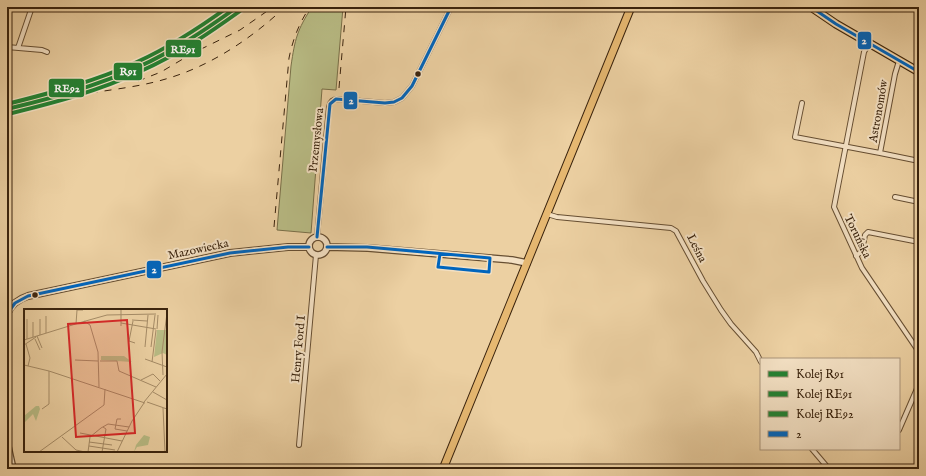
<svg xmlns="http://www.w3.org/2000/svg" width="926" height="476" viewBox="0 0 926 476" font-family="'IM FELL English',serif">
	<rect width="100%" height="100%" fill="#ecd0a2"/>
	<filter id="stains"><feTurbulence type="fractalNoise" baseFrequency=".005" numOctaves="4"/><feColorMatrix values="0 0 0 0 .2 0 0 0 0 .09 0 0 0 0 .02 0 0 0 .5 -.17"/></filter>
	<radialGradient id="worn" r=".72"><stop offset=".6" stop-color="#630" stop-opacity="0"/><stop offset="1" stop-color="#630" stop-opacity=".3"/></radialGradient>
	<path fill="#b8bb84" stroke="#796f48" d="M312 7H343L336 90 322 89 311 233 277 230 291 66C295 39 297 30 312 7Z"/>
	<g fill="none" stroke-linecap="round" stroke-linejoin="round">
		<defs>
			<path id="minor" d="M869 43 864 52 834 207 862 268 919 352
				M7 47 42 50 47 52
				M18 48 32 7
				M802 103 795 137 880 153 895 74 899 61
				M880 153 919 161
				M895 197 919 202
				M547 214 557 217 671 228 676 231 703 281 721 310 731 324 756 352 761 362
				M317 237 329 107C330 102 333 99 338 99L385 103 394 102 402 98 412 86 451 7
				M856 256 862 251 865 235 868 232 919 242
				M899 430 919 384
				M299 445 316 255
				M812 449 829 469"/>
			<path id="tertiary" d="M309 246a9 9 0 1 1 18 0a9 9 0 1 1-18 0Z
				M327 247 368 248 512 260 527 263
				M7 314C11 305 18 299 28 296L230 253 288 247H309
				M7 442 13 469"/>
			<path id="primary" d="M811 7 836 24 919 72
				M443 469 631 7"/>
		</defs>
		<use href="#minor" stroke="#664e32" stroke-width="6"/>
		<use href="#tertiary" stroke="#664e32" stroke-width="8"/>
		<use href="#primary" stroke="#3a230d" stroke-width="9"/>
		<use href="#minor" stroke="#f3e0c3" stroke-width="4"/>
		<use href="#tertiary" stroke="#f3e0c3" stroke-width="5.5"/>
		<use href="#primary" stroke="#e6b871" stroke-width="7"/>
		<path stroke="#3a230d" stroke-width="1" stroke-dasharray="7 7" stroke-linecap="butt" d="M138 81 161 72 193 53 240 30 273 7
			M339 88 346 7
			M91 93C116 89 144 86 169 78 212 65 252 38 285 7
			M274 227 289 58C293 39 299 23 310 7"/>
		<defs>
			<path id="bus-1" d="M811 7 836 24 919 72
				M317 237 330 104 336 99 385 103 394 102 402 98 412 86 451 7
				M327 247H367L490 258
				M440 254 438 267 489 272 490 258
				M7 314 15 303 28 296 230 253 288 247H309"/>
		</defs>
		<use href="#bus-1" stroke="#f3e0c3" stroke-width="6"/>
		<use href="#bus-1" stroke="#0065bd" stroke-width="3"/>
		<defs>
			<path id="rail-1" d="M7 109C62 96 118 80 168 52 192 39 215 23 237 7"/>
			<path id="rail-2" d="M8 114C53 103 99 91 141 71 177 55 208 34 240 11"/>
			<path id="rail-3" d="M7 104C51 93 96 81 137 62 170 47 199 28 228 7"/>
		</defs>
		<use href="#rail-1" stroke="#f3e0c3" stroke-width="7"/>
		<use href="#rail-2" stroke="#f3e0c3" stroke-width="7"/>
		<use href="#rail-3" stroke="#f3e0c3" stroke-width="7"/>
		<use href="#rail-1" stroke="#238132" stroke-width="4"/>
		<use href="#rail-2" stroke="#238132" stroke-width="4"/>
		<use href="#rail-3" stroke="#238132" stroke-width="4"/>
	</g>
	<g fill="#3a230d" stroke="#f3e0c3" stroke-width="1.5">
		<circle cx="418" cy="74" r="3.5"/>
		<circle cx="35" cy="295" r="3.5"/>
	</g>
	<g text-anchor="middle" stroke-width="4" stroke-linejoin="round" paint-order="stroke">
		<g font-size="12" fill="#3a230d" stroke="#f3e0c3">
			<text transform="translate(878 111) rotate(-80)" y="4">Astronomów</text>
			<text transform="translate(316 140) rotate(-84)" y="4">Przemysłowa</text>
			<text transform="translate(858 236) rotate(64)" y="4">Toruńska</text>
			<text transform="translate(697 248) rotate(63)" y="4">Leśna</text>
			<text transform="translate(198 249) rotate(-12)" y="4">Mazowiecka</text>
			<text transform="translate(298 349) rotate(-85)" y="4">Henry Ford I</text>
		</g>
	</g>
	<g transform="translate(24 309)">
		<rect width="143" height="143" fill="#ecd0a2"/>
		<path d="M133 21H143V46L139 44 130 48ZM77 47H100L108 53 77 51ZM12 97H15L16 100 12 112 9 105 0 114V107ZM120 126 126 128 124 136 113 138 110 143 112 136Z" fill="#b8bb84"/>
		<path fill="none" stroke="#a58b66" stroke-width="1" d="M108 11 123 12M60 12 66 16 74 43 75 78M109 12 105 32 111 34M58 13 83 6 132 5M97 14 132 20M52 15 53 1H59M97 17V0H101M133 20 134 6M22 24V7M16 26V10M13 27 18 39M9 28V13M3 30V10M11 30 16 41M0 31 58 13M2 35 6 49 4 57M0 36 12 28M121 38 124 6M127 38 131 6M121 50 143 58M51 51 74 52M76 52H93L95 62 132 78M128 53 132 21M0 56 25 62 121 94M139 66 138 43 143 4M117 71 129 65 136 72M129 83 143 91M120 93 143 65M123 93 143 100M139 99 141 143M18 100 25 95V62M97 110H93L91 120 103 122M56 124 98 132M38 128 52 141 61 143M65 133 88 136M65 137 91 141M15 143 80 96 81 80M64 143 66 128 77 119 84 115 105 118M78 143 82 120 79 118M93 143 108 112 120 94"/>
		<path fill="#d62828" fill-opacity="0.15" stroke="#d62828" stroke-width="2" d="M103 11 111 124 52 128 44 15Z"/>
		<rect width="143" height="143" fill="none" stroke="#3a230d" stroke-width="2"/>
	</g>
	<g stroke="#f3e0c3" stroke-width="1.5">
		<rect x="857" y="31" width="15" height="19" rx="4" fill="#0065bd"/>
		<rect x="165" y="39" width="37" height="19" rx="4" fill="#238132"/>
		<rect x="113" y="62" width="30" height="19" rx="4" fill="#238132"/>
		<rect x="48" y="78" width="37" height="20" rx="4" fill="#238132"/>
		<rect x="343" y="91" width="15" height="19" rx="4" fill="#0065bd"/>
		<rect x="146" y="260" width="16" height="19" rx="4" fill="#0065bd"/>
	</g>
	<g font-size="11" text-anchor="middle" font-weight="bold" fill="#fff">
		<text x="864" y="44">2</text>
		<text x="183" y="53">RE91</text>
		<text x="128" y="75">R91</text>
		<text x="67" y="92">RE92</text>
		<text x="351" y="104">2</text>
		<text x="154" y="273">2</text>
	</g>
	<rect width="926" height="476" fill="none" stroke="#ecd0a2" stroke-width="24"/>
	<rect x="8" y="8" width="910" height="460" fill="none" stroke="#3a230d" stroke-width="2"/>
	<rect x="12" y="12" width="902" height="452" fill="none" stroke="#3a230d"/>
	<rect x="760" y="358" width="140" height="92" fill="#f3e0c3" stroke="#a9947a"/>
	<rect x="768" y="371" width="20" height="6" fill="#238132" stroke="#a9947a"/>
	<text x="796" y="378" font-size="12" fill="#3a230d">Kolej R91</text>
	<rect x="768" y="391" width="20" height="6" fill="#238132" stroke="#a9947a"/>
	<text x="796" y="398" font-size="12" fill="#3a230d">Kolej RE91</text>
	<rect x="768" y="411" width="20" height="6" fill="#238132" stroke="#a9947a"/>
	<text x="796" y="418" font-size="12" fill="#3a230d">Kolej RE92</text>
	<rect x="768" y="431" width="20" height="6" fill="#0065bd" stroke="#a9947a"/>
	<text x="796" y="438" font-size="12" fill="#3a230d">2</text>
	<rect width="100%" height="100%" filter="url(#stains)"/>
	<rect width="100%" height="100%" fill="url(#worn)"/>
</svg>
